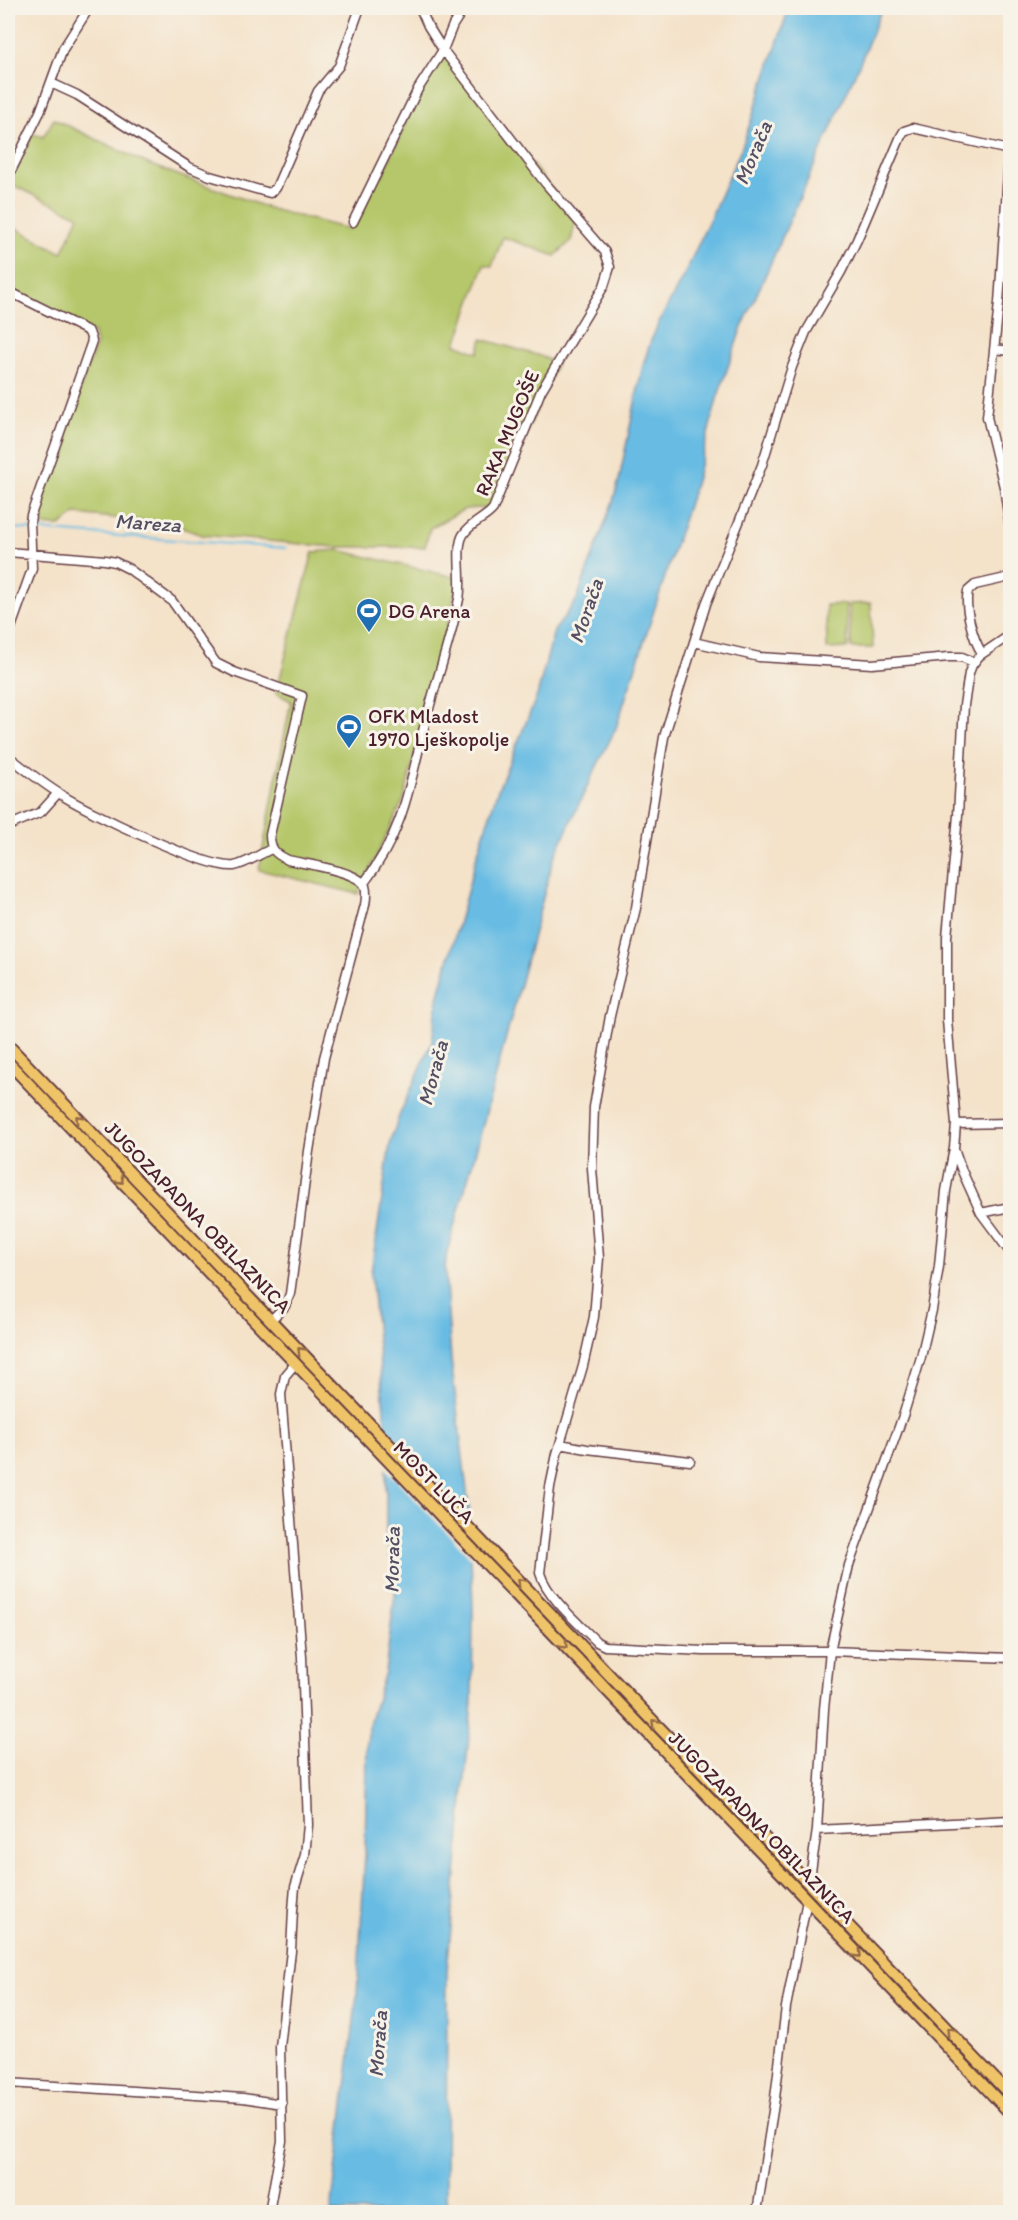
<svg xmlns="http://www.w3.org/2000/svg" width="1018" height="2220" viewBox="0 0 1018 2220" font-family="Itim,sans-serif">
	<rect width="100%" height="100%" fill="#f7f3e8"/>
	<filter id="ink" filterUnits="userSpaceOnUse"><feTurbulence type="fractalNoise" baseFrequency=".0167" numOctaves="2"/><feDisplacementMap in="SourceGraphic" scale="12" xChannelSelector="R" yChannelSelector="G"/><feConvolveMatrix kernelMatrix="1 2 1 2 8 2 1 2 1" color-interpolation-filters="sRGB"/></filter>
	<filter id="wash" filterUnits="userSpaceOnUse"><feTurbulence type="fractalNoise" baseFrequency=".008" numOctaves="4" result="noise"/><feDisplacementMap in="SourceGraphic" scale="24" xChannelSelector="R" yChannelSelector="G"/><feGaussianBlur stdDeviation="1.35" result="paint"/><feColorMatrix in="noise" values="0 0 0 0 0 0 0 0 0 0 0 0 0 0 0 0 0 1.4 0 .05"/><feComposite in="paint" operator="in"/></filter>
	<g filter="url(#wash)">
		<rect width="100%" height="100%" fill="#f4e2c9"/>
		<path fill="#b5c76b" stroke="#80734b" stroke-width="1.5" d="M441 56H445L576 219 571 241 555 256 503 237 492 266 484 265 456 344 478 353 482 339 540 356 557 363 494 507 465 509 430 528 425 547H335L202 535 171 524 76 514 60 526 32 525 96 345 94 333 8 288V224L62 253 79 216 8 183 33 134 43 137 54 119 148 164 271 209 348 229 375 172 383 175 418 93Z
			M338 550 459 578 404 799 358 894 259 870 291 701 276 693 313 552Z
			M871 603 873 648H851L849 604Z
			M846 604 848 648 827 649 826 605Z
			M618 1691 1010 2101V2107L616 1693Z"/>
		<path fill="#67bce3" stroke="#586e87" stroke-width="1.5" d="M789 8H882L860 63 740 332 717 399 696 481 616 728 591 778 553 860 477 1147 447 1252 445 1268 451 1360 469 1507 473 1608 472 1703 447 1971 446 2198 448 2212H331L357 1995 365 1855 367 1742 370 1721 385 1672 395 1594 396 1580 386 1539V1430L371 1273 390 1144 399 1116 432 1042 438 998 476 859 497 792 537 696 554 631 576 601 613 501 619 480 642 369 650 343 658 324 688 267 742 147Z"/>
		<path fill="#f4e2c9" d="M383 1425 472 1519 474 1561 383 1466Z"/>
		<g fill="none" stroke-linecap="round" stroke-linejoin="round">
			<path stroke="#67bce3" stroke-width="2" d="M8 528 286 548"/>
		</g>
	</g>
	<g filter="url(#ink)">
		<g fill="none" stroke-linecap="round" stroke-linejoin="round">
			<defs>
				<path id="minor" d="M51 83 77 95 189 167 210 176 270 193 276 188 318 91 339 66 360 8
					M1010 144 999 303 987 417 1004 487 1010 527
					M1009 150 913 128 904 131 901 136 857 240 841 272 806 332 792 367 762 465 706 604 664 737 636 908 610 1016 594 1107 592 1168 599 1258 594 1317 583 1366 557 1454 550 1487 540 1573C547 1597 579 1624 597 1642L605 1646 703 1651H830L1010 1658
					M8 177 40 112 63 49 89 8
					M353 222 418 89 443 50 453 25 464 8
					M8 291 84 329 89 332 92 341 31 515 30 523 32 569 8 636
					M995 349 1010 351
					M8 552 105 560 115 562 129 569 172 601 216 663 234 672 302 696 270 835C270 849 275 854 288 860 305 864 358 871 365 886 367 892 366 899 365 905L324 1058 309 1151 290 1294 285 1306 271 1320
					M694 642 759 657 872 664 949 657H962L973 662
					M982 653C973 640 964 607 968 591L975 585 1010 577
					M8 756C25 769 42 783 60 794 86 811 206 869 234 866 246 864 260 854 271 849
					M8 826 41 812 58 793
					M364 883C404 831 409 788 424 727 435 684 450 642 459 599 463 580 455 549 463 535 470 523 485 519 493 509L541 391 604 286 610 267 605 252 546 184 443 50 428 26 420 8
					M956 1124 1010 1123
					M955 1151 962 1171 981 1213 1010 1252
					M981 1213 1010 1207
					M560 1444 587 1449 690 1461
					M817 1830 1010 1820
					M809 1885 817 1830 824 1709 830 1651 849 1565 904 1413 921 1357 932 1310 939 1266 946 1191 954 1148 956 1124 947 1020V937L958 815 964 705 969 673 972 665 979 656 1010 635
					M8 2083 243 2098 282 2104
					M269 2212 282 2141 280 2047 291 1951 293 1910 295 1887 305 1855 308 1825 302 1657 281 1394 285 1376 295 1364
					M757 2212 775 2098 786 2007 807 1900"/>
				<path id="major" d="M8 1045 1010 2095
					M8 1062 1010 2113"/>
			</defs>
			<use href="#minor" stroke="#643c43" stroke-width="11"/>
			<use href="#major" stroke="#643c43" stroke-width="14"/>
			<use href="#minor" stroke="#fff" stroke-width="8"/>
			<use href="#major" stroke="#efc469" stroke-width="10"/>
		</g>
		<defs><path id="oneway-chevron" d="M-2-3.5L2.5 0L-2 3.5" fill="none" stroke-width="1.6" stroke-linecap="round" stroke-linejoin="round" transform="scale(1.5)"/></defs>
		<g stroke="#946947">
			<use href="#oneway-chevron" transform="translate(79 1119) rotate(-134)"/>
			<use href="#oneway-chevron" transform="translate(120 1180) rotate(46)"/>
			<use href="#oneway-chevron" transform="translate(301 1351) rotate(-134)"/>
			<use href="#oneway-chevron" transform="translate(521 1582) rotate(-134)"/>
			<use href="#oneway-chevron" transform="translate(564 1645) rotate(47)"/>
			<use href="#oneway-chevron" transform="translate(655 1723) rotate(-134)"/>
			<use href="#oneway-chevron" transform="translate(858 1954) rotate(46)"/>
			<use href="#oneway-chevron" transform="translate(950 2031) rotate(-134)"/>
		</g>
	</g>
	<defs>
		<symbol id="stadium-pin" viewBox="-11 -11 22 30"><path d="M0 17L-7.5 6A9.5 9.5 0 1 1 7.5 6Z" fill="#1f6fb2" stroke="#f7f3e8"/><path d="M0-5a6.5 5 0 1 0 0 10a6.5 5 0 1 0 0-10ZM-3.5-1.8h7v3.6h-7Z" fill="#fff"/></symbol>
	</defs>
	<g fill-rule="evenodd">
		<use href="#stadium-pin" x="354" y="596" width="30" height="40"/>
		<use href="#stadium-pin" x="334" y="712" width="30" height="40"/>
	</g>
	<g text-anchor="middle" stroke-width="6" stroke-linejoin="round" paint-order="stroke">
		<g font-size="20" fill="#4a1f2b" stroke="#f7f3e8">
			<text transform="translate(507 433) rotate(-67)" y="7">RAKA MUGOŠE</text>
			<text transform="translate(198 1217) rotate(46)" y="7">JUGOZAPADNA OBILAZNICA</text>
			<text transform="translate(434 1482) rotate(46)" y="7">MOST LUČA</text>
			<text transform="translate(762 1827) rotate(46)" y="7">JUGOZAPADNA OBILAZNICA</text>
		</g>
		<g font-size="20" fill="#4a1f2b" stroke="#f7f3e8" text-anchor="start">
			<text x="388" y="618">DG Arena</text>
			<text x="368" y="723">OFK Mladost<tspan x="368" dy="23">1970 Lješkopolje</tspan></text>
		</g>
		<g font-size="21" font-style="italic" fill="#534e62" stroke="#f7f3e8">
			<text transform="translate(753 153) rotate(-67)" y="7">Morača</text>
			<text transform="translate(148 523) rotate(4)" y="7">Mareza</text>
			<text transform="translate(586 611) rotate(-71)" y="7">Morača</text>
			<text transform="translate(433 1073) rotate(-75)" y="7">Morača</text>
			<text transform="translate(392 1560) rotate(-89)" y="7">Morača</text>
			<text transform="translate(378 2044) rotate(-86)" y="7">Morača</text>
		</g>
	</g>
	<rect width="1018" height="2220" fill="none" stroke="#f7f3e8" stroke-width="30"/>
</svg>
